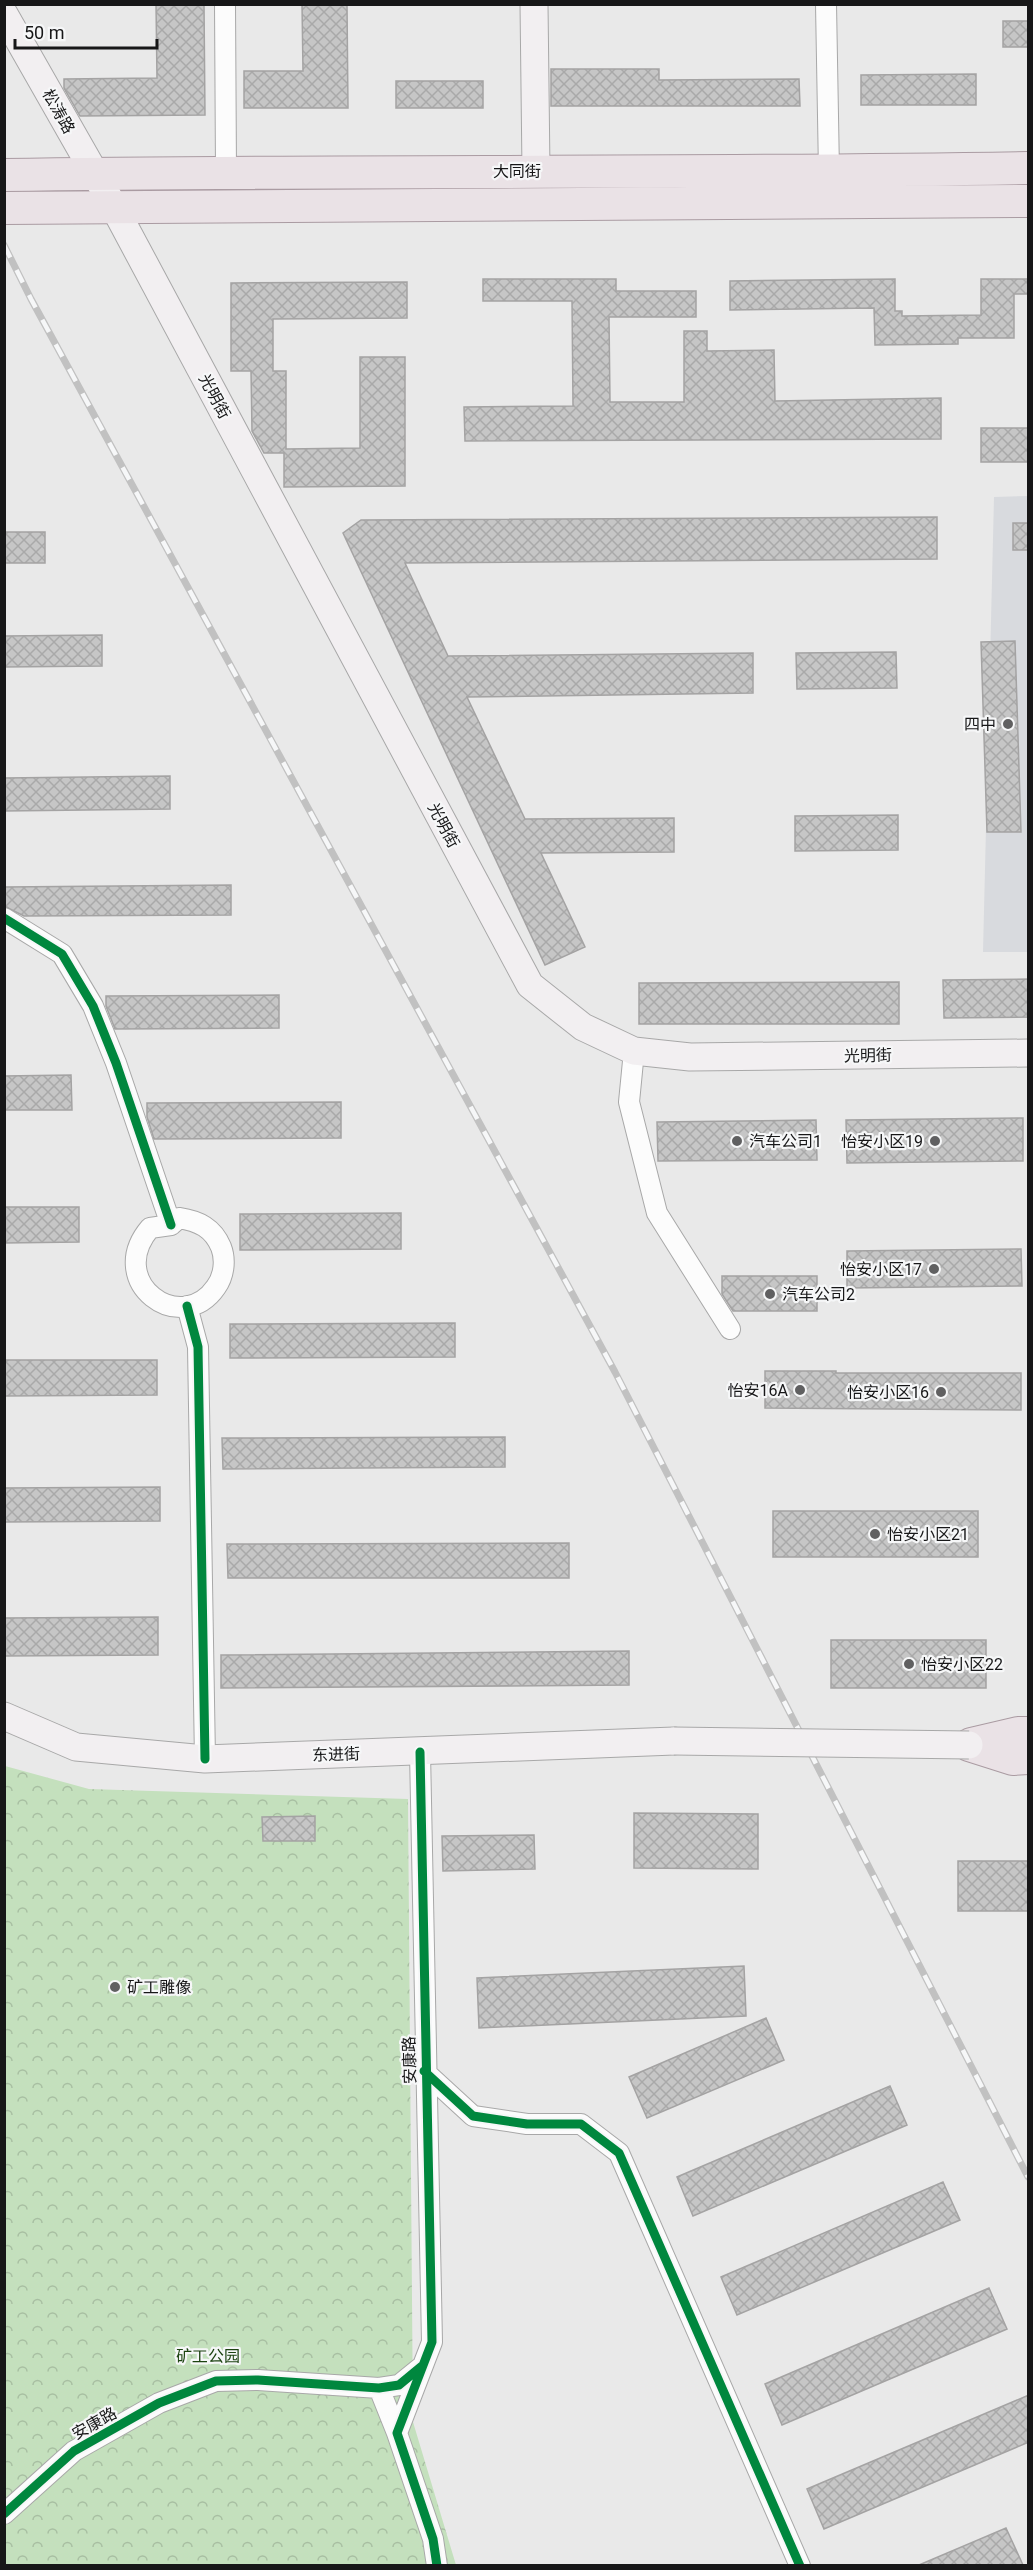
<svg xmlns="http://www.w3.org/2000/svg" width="1033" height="2570" viewBox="0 0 1033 2570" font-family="Roboto,'Noto Sans SC',sans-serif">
	<defs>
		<pattern id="park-crowns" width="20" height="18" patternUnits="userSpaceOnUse" patternTransform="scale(1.5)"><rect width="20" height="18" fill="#c4e0bd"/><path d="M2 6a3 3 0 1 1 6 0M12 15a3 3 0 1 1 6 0" fill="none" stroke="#a8bfa2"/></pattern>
		<pattern id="building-cross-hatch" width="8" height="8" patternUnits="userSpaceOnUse" patternTransform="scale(1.5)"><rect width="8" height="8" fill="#c6c6c6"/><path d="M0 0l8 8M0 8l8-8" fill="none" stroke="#a9a9a9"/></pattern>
	</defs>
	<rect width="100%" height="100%" fill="#e9e9e9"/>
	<path fill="#d8dade" d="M1028 496V952H983L994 497Z"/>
	<path fill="url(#park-crowns)" d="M5 1766 89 1789 408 1799 413 2422 456 2565 5 2566Z"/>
	<path fill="url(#building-cross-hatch)" stroke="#a4a3a3" stroke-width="1.5" d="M156 4H204L205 115 80 116 64 88V79L157 78Z
		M302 4H347L348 108H244V71H303Z
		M1003 21H1029V47H1003Z
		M551 69H659V80L799 79 800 106H551Z
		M976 74V105H861V75Z
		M396 81H483V108H396Z
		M483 279H616V291H696V317H609L610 402H684V331H707V351L774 350 775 401 941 398V439L465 441 464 407 573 406 572 301H483Z
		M895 279V311H902V316L981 315V279H1029V294H1014V338H958V344L875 345 874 308 730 310V281Z
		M407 282V318L273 319V371H286V449L360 448V357H405V486L284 487V453H264L252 431 251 371H231V283Z
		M981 428H1029V462H981Z
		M937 517V559L405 563 448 656 753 653V693L467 697 525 819 674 818V852L541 853 585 947 545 965 343 533 361 520Z
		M1013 523H1029V550H1013Z
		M4 532H45V563H4Z
		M102 635V666L4 667V636Z
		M1015 641 1021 832H987L981 642Z
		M896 652 897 688 797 689 796 653Z
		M170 776V809L4 811V778Z
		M898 815V850L795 851V816Z
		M231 885V915L24 916 4 906V887Z
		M1029 979V1017L944 1018 943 980Z
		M899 982V1024H639V983Z
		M279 995V1028L115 1029 106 1006V996Z
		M71 1075 72 1110H4V1076Z
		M341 1102V1138L154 1139 147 1117V1103Z
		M1023 1118V1161L847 1163 846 1120Z
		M816 1120 817 1160 658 1161 657 1122Z
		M4 1207H79V1242L4 1243Z
		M401 1213V1249L240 1250V1214Z
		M1021 1249 1022 1286 847 1288V1251Z
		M722 1276H817V1311H733L722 1294Z
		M455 1323V1357L230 1358V1324Z
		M4 1360H157V1395L4 1396Z
		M765 1371H836V1373H1021V1410L765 1408Z
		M505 1437V1467L223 1469 222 1438Z
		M160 1487V1521L4 1522V1488Z
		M773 1511H978V1557H773Z
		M569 1543V1578H228L227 1544Z
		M158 1617V1655L4 1656V1618Z
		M831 1640H986V1688H831Z
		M629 1651V1685L221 1688V1655Z
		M634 1813 758 1814V1869L634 1868Z
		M315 1816V1841H263L262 1817Z
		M534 1835 535 1869 443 1871 442 1836Z
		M958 1861H1029V1911H958Z
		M744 1966 746 2016 479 2028 477 1978Z
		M766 2018 784 2060 647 2118 629 2077Z
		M890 2086 907 2125 693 2216 677 2177Z
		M943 2182 960 2220 737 2315 721 2277Z
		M989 2288 1007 2329 782 2425 765 2384Z
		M1029 2395V2442L824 2529 807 2489Z
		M1006 2528 1023 2565H919Z"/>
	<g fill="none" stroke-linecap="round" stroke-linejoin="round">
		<defs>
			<path id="street" d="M225 4 226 172
				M826 4 829 172
				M4 918 62 954 93 1006 116 1063 171 1225
				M634 1051 629 1102 657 1213 730 1329
				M179 1218C199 1221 213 1228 221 1247 226 1260 224 1276 216 1287 181 1338 104 1282 150 1228L171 1225Z
				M187 1306 198 1347 205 1759
				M420 1752 432 2342 397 2433 433 2539 437 2566
				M424 2071 473 2116 527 2124H581L619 2153 800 2566
				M379 2388 397 2433
				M4 2514 74 2451 159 2403 216 2381 258 2380 379 2388 399 2385 420 2368"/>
			<path id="secondary" d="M534 4 536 171
				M4 14 114 207 530 985 583 1027 634 1051 690 1057 1028 1053
				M4 1716 76 1747 205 1759 674 1741"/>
			<path id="primary" d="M4 175C346 170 687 174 1028 168
				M4 208 1028 201
				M971 1744 1018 1733H1028
				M969 1745 1013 1759 1028 1758"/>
		</defs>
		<use href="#street" stroke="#a8a8a8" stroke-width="22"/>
		<use href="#secondary" stroke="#a8a8a8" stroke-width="29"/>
		<use href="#primary" stroke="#aa9ba2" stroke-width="34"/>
		<use href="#street" stroke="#fcfcfc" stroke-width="20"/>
		<use href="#secondary" stroke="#f2eff1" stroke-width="27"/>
		<use href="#primary" stroke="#eae2e6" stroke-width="32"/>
		<defs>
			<path id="rail" d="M4 245 31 299 615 1372 1028 2177"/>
		</defs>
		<use href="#rail" stroke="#c1c1c1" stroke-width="7"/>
		<use href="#rail" stroke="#f6f7f8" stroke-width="4.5" stroke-dasharray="14" stroke-linecap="butt"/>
		<defs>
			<path id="secondary-bridge" d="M674 1741 969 1745"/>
		</defs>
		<use href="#secondary-bridge" stroke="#a8a8a8" stroke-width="29" stroke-linecap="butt"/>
		<use href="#secondary-bridge" stroke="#f2eff1" stroke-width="27"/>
		<defs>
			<path id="cycleway" d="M4 918 62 954 93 1006 116 1063 171 1225
				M187 1306 198 1347 205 1759
				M420 1752 432 2342 397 2433 433 2539 437 2566
				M424 2071 473 2116 527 2124H581L619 2153 800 2566
				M4 2514 74 2451 159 2403 216 2381 258 2380 379 2388 399 2385 422 2366"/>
		</defs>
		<use href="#cycleway" stroke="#f6f7f8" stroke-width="13"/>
		<use href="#cycleway" stroke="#00873e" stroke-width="9"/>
	</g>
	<g fill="#606061" stroke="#f6f7f8" stroke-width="2">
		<circle cx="1008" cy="724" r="6"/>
		<circle cx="737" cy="1141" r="6"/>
		<circle cx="935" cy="1141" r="6"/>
		<circle cx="934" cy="1269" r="6"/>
		<circle cx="770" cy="1294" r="6"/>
		<circle cx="800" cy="1390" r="6"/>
		<circle cx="941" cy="1392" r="6"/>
		<circle cx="875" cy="1534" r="6"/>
		<circle cx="909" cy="1664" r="6"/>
		<circle cx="115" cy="1987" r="6"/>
	</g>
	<g text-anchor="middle" stroke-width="4.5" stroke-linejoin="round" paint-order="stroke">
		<g font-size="16" fill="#171718" stroke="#f6f7f8">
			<text transform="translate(59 111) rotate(61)" y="6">松涛路</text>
			<text x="517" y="177">大同街</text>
			<text transform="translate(215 396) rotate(62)" y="6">光明街</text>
			<text transform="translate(444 825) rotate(62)" y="6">光明街</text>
			<text transform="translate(868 1055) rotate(-1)" y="6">光明街</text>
			<text transform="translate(336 1754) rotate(-2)" y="6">东进街</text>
			<text transform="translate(409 2060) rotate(-91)" y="6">安康路</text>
			<text transform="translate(94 2423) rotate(-29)" y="6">安康路</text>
		</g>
		<g font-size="16" fill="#171718" stroke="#f6f7f8" text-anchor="end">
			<text x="996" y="730">四中</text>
			<text x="749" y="1147" text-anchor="start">汽车公司1</text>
			<text x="923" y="1147">怡安小区19</text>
			<text x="922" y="1275">怡安小区17</text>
			<text x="782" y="1300" text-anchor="start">汽车公司2</text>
			<text x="788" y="1396">怡安16A</text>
			<text x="929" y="1398">怡安小区16</text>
			<text x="887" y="1540" text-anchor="start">怡安小区21</text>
			<text x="921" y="1670" text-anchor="start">怡安小区22</text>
			<text x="127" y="1993" text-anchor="start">矿工雕像</text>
		</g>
		<g font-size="16" fill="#1c4310" stroke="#f6f7f8">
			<text x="208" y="2362">矿工公园</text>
		</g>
	</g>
	<rect width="1033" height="2570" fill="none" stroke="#171718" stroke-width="12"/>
	<path d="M15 39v9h142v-9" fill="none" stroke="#171718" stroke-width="3"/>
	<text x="24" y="39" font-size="18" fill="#171718" stroke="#f6f7f8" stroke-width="4.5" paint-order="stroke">50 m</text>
</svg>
